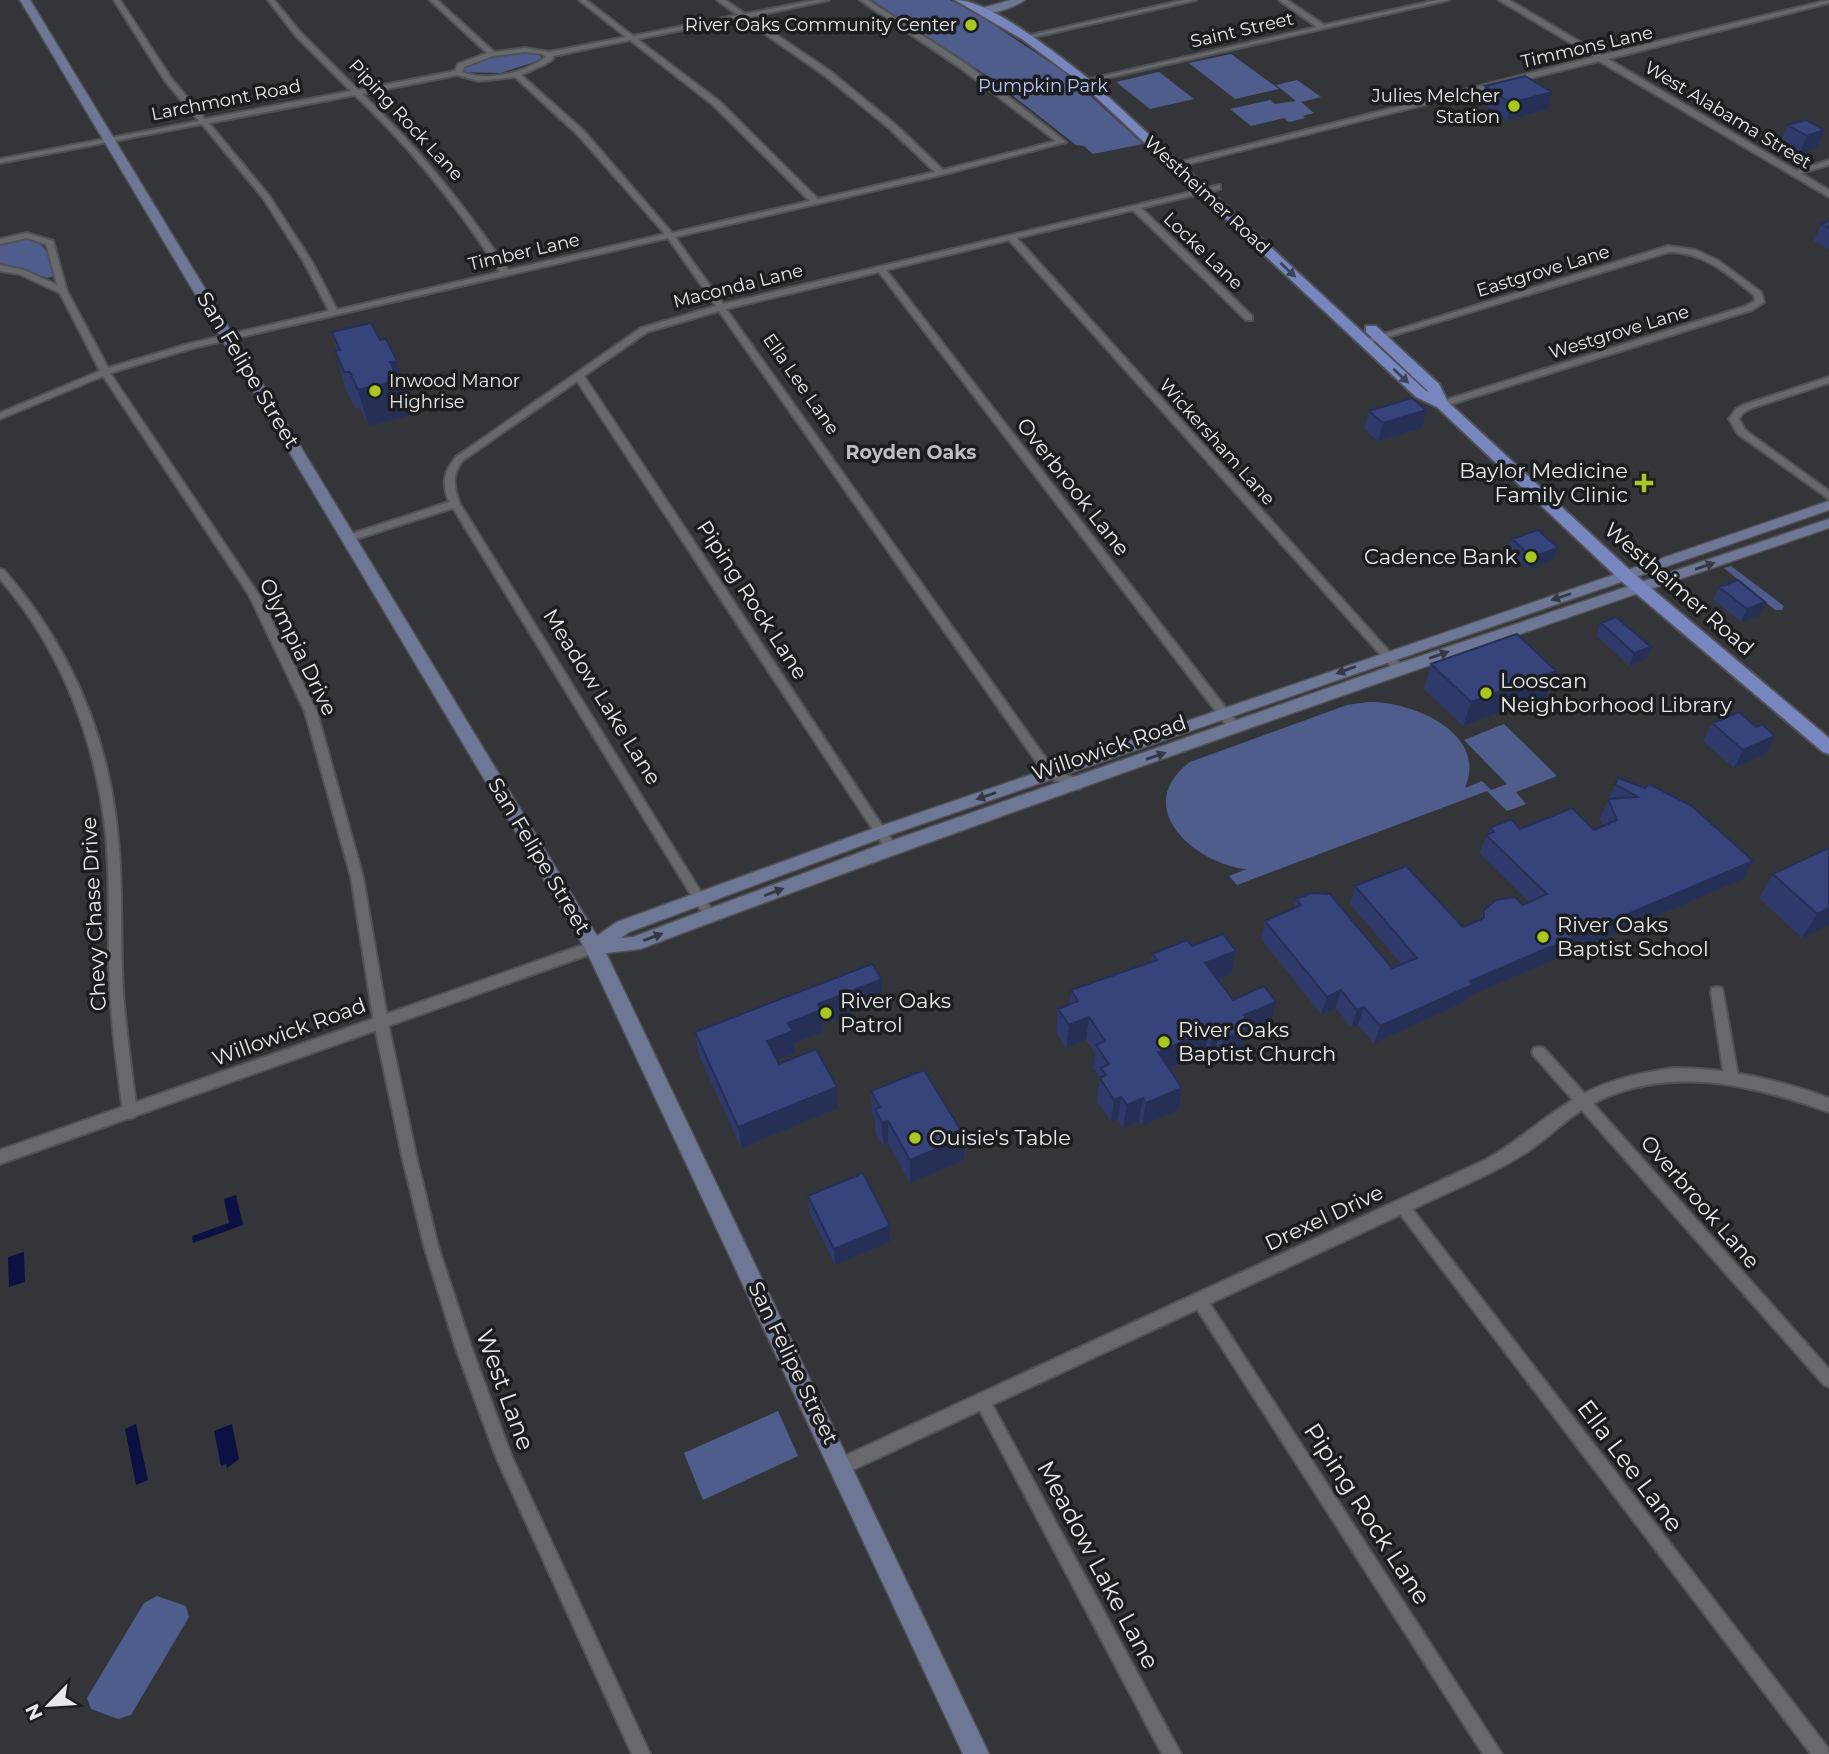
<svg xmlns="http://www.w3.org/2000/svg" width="1829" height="1754" viewBox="0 0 1829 1754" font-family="Montserrat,sans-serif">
	<rect width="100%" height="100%" fill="#343539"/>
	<path fill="#4f5d8d" d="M872 0H950L976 13 1063 71 1143 144 1093 154 1084 146 1076 145 989 77Z
		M525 52 541 55V60L500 73 462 72 464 67 493 56Z
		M1231 54 1279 89 1235 99 1189 63Z
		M1159 72 1194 99 1150 109 1116 82Z
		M1297 80 1321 97 1301 102 1314 113 1303 116 1305 118 1289 122 1284 118 1251 126 1230 109 1270 100 1275 104 1296 101 1276 85Z
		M18 239C46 239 48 252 55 276L48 278 0 264V244Z
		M1731 566 1784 606 1782 610H1775L1724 568Z
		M1368 702C1411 701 1489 732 1465 788L1482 781 1491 790 1507 784 1464 740 1504 724 1557 776 1516 792 1526 804 1507 811 1487 791 1237 885 1229 876 1247 869C1195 864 1130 807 1190 762L1347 705Z
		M778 1411 798 1456 703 1500 684 1453Z
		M157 1596 186 1606 189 1617 131 1715 118 1719 91 1709 87 1698 144 1603Z"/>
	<path fill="#0c1043" d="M236 1195 243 1225 193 1243 192 1236 229 1223 224 1199Z
		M24 1252 25 1282 9 1287 8 1257Z
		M136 1424 148 1480 136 1485 125 1429Z
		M232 1424 239 1459 227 1468 226 1464 221 1466 214 1431Z"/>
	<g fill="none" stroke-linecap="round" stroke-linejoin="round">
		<defs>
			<path id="minor" d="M114 0H120L171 78 205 119 351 91 296 36 268 0H274L301 33 358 90 455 71 458 64 487 53 430 0H437L494 52 525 48 549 52 626 37 579 0H586L633 36 738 15 717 0H725L745 14 816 0H829L750 17 830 71 896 125 943 170 1056 141 959 67 860 0H868L965 63 1066 142 941 175 675 237 723 304 1220 185V189L1141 208 1252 316V320H1246L1133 210 1017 238 1405 669 1400 673 1396 672 1009 240 886 270 1239 725 1241 728 1239 731H1231L879 272 726 309 1057 774 1051 778 1047 777 719 311 647 332 584 376 895 845 897 848 895 851H887L577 381 462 461C451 476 454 488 460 504L714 913 716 916 714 919H706L453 508 353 540H345L344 538 345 536 449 502C442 484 443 473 456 457L641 328 716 306 668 238 193 348 110 373 259 595 317 712 363 877 388 1023 417 1160 438 1246 471 1346 511 1455 650 1754H632L496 1457 455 1346 424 1246 403 1160 374 1023 351 877 305 712 249 595 103 376 0 419V413L100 371 60 293 19 274 0 271V265L24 270 57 285 46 244 27 238 0 244V239L27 233 53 241 67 291 108 368 188 344 329 311 304 262 263 198 202 124 0 163V159L199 121 165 81ZM742 18 824 75 890 129 935 172 818 199 719 101 637 39ZM630 40 713 105 810 201 672 233 584 131 521 75 544 65 553 59V56ZM525 52 542 54 546 57C524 73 488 82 462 72L464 67 493 56ZM457 75 479 81 515 77 578 135 665 234 508 270C465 206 418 147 362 94ZM355 95C411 148 458 207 500 272L337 310 312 262 270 197 209 123Z
				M1184 0H1196L1026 39 1022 37Z
				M1279 0H1287L1324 25 1437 0H1449L1085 83 1081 81 1317 27Z
				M1829 160V165L1794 175 1790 173Z
				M1668 246 1696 250 1719 261 1761 292 1764 302 1752 310 1442 407 1439 406V402L1746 306 1755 301 1754 295C1728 274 1703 252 1669 252L1368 343 1361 341Z
				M1829 377V383L1749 409 1743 413 1739 419 1745 430 1829 491V499L1738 434 1729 419 1736 409 1743 405Z
				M0 569 4 570C70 646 109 737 118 838 123 889 120 941 123 992 126 1033 132 1073 137 1113L135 1117 130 1119 125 1117 123 1113C118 1072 112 1032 110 991 107 939 111 887 106 836 96 741 62 651 0 579Z
				M1717 987 1722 988 1723 992 1738 1076 1736 1080 1731 1082 1726 1080 1724 1076 1711 992 1712 988Z
				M1539 1047 1544 1048 1829 1369V1387L1824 1385 1534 1056 1532 1052 1534 1048Z
				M1402 1200 1407 1202 1828 1748 1829 1754H1811L1397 1210 1395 1206 1397 1202Z
				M1200 1294 1205 1296 1502 1754H1483L1195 1306 1193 1301 1195 1296Z
				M982 1393 987 1395 1181 1754H1162L977 1405 974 1400 977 1395Z"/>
			<path id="tertiary" d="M1499 0H1509L1602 55 1829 0V3L1608 59 1829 190V197L1599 61 1188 164 1184 161 1594 57Z
				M1051 769 1084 781 1086 784 1079 789 1046 777 1044 774Z
				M594 941 599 943 601 947 599 951 0 1164V1150Z
				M1674 1068C1729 1068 1778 1080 1829 1098V1112C1750 1084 1663 1062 1585 1108 1568 1118 1554 1132 1538 1144 1523 1156 1505 1165 1488 1174L848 1472 842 1475 836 1472 833 1466 836 1460 1485 1160C1516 1143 1541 1119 1571 1101 1602 1081 1638 1073 1674 1068Z"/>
			<path id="secondary" d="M20 0H30L597 936 617 922 875 828 1829 501V510L887 836 629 932 621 938 633 937 885 843 1394 665 1829 519V528C1431 664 1034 801 640 949L606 953 989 1754H963L586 950Z
				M1011 0H1025C1013 8 988 18 975 10Z"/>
			<path id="primary" d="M955 0C991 0 1059 56 1089 79L1426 391 1429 392 1366 332V326H1376L1439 384 1448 402 1632 572 1829 738V754L1823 752 1620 580 1437 407 1416 397 1081 83 1022 39Z"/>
		</defs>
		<use href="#minor" stroke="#515256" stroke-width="4"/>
		<use href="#tertiary" stroke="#515256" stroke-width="4"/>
		<use href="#secondary" stroke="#515256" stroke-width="3"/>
		<use href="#primary" stroke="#515256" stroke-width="4"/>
		<use href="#minor" fill="#67696d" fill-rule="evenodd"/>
		<use href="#tertiary" fill="#67696d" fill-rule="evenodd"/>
		<use href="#secondary" fill="#6f7796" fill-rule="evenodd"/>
		<use href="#primary" fill="#7786be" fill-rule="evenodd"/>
	</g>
	<path fill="#2f3a6a" d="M1485 86 1552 92 1548 109 1507 120 1481 103Z
		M1788 125 1824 130 1818 147 1800 153 1781 142Z
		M1829 221V250L1814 241 1821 224Z
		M332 332 406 396 403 397 408 416 369 426 360 408H355L345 387 335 351 337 350Z
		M1426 410 1422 428 1378 441 1364 429 1369 411Z
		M1512 539 1553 560 1528 569 1508 551Z
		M1719 587 1765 602 1760 615 1741 622 1713 599Z
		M1601 623 1651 647 1646 659 1629 666 1596 635Z
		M1431 664 1556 671 1547 695 1463 726 1424 689Z
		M1712 723 1766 754 1734 768 1703 741Z
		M1618 778 1743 879 1467 997 1465 1002 1374 1043 1358 1025 1351 1028 1336 1008 1321 1014 1261 939 1265 921 1294 908 1296 899 1392 968 1401 964 1350 904 1355 886 1463 927 1480 919 1484 910 1523 905 1529 902 1479 853 1490 828 1594 830 1603 826 1600 818Z
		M1773 874 1829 925 1802 938 1759 898Z
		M1192 946 1236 951 1231 974 1218 980 1233 1000 1270 1025 1245 1035 1241 1052 1218 1062 1214 1057 1207 1059 1204 1054 1169 1069 1182 1088 1178 1110 1142 1126 1139 1121 1123 1128 1118 1119 1111 1122 1097 1101 1100 1078 1093 1068 1095 1053 1086 1040 1066 1048 1056 1032 1058 1009 1069 1004 1071 990 1151 962 1152 954Z
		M882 979V1001L822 1024 823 1032 794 1043 795 1053 777 1060 779 1064 838 1108 741 1148 698 1053 695 1032Z
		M871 1091 964 1160 910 1183 888 1143 883 1146 875 1132V1120L872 1114Z
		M808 1196 890 1242 835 1265 809 1212Z"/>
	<path fill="#263056" d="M1552 92 1548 109 1507 120 1511 103Z
		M1824 130 1818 147 1800 153 1807 136Z
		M397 361 406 396 403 397 408 416 369 426 358 390 390 362Z
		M1426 410 1422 428 1378 441 1383 423Z
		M1558 548 1553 560 1528 569 1532 557Z
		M1765 602 1760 615 1741 622 1747 609Z
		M1651 647 1646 659 1629 666 1634 653Z
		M1556 671 1547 695 1463 726 1471 702Z
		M1775 736 1766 754 1734 768 1743 750Z
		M1753 861 1743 879 1467 997 1465 1002 1374 1043 1380 1026 1470 981Z
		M1829 908V925L1802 938 1817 914Z
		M1236 951 1231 974 1200 987 1205 963Z
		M882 979V1001L822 1024 823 1032 794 1043 795 1053 769 1063 767 1041 788 1023 818 1004Z
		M1341 990 1336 1008 1321 1014 1327 997Z
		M1276 1002 1270 1025 1245 1035 1241 1052 1218 1062 1223 1039 1244 1015Z
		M1364 1007 1358 1025 1351 1028 1357 1010Z
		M1089 1017 1086 1040 1066 1048 1069 1025Z
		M1209 1031 1204 1054 1153 1075 1158 1052Z
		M1219 1033 1214 1057 1207 1059 1212 1036Z
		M837 1087 838 1108 741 1148 738 1127Z
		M1182 1088 1178 1110 1142 1126 1146 1103Z
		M1121 1097 1118 1119 1111 1122 1114 1100Z
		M1143 1098 1139 1121 1123 1128 1127 1105Z
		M888 1121V1143L883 1146 882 1123Z
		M965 1137 964 1160 910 1183V1160Z
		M890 1226V1242L835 1265 834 1249Z"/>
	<path fill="#37447b" stroke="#263056" stroke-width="2" d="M1525 76 1552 92 1511 103 1485 86Z
		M1806 120 1824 130 1807 136 1788 125Z
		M1829 221V228L1821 224Z
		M371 323 380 340 386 339 397 361 390 362 399 380 358 390 350 372H344L335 351 340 350 332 332Z
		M1412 398 1426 410 1383 423 1369 411Z
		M1538 530 1558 548 1532 557 1512 539Z
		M1738 580 1765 602 1747 609 1719 587Z
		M1616 617 1651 647 1634 653 1601 623Z
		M1517 634 1556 671 1471 702 1431 664Z
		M1739 712 1756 727 1762 724 1775 736 1743 750 1712 723Z
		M1618 778 1645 788 1649 784 1692 806 1753 861 1470 981 1472 985 1380 1026 1364 1007 1357 1010 1341 990 1327 997 1265 921 1301 905 1296 899 1311 893 1330 894 1392 968 1417 958 1355 886 1406 866 1463 927 1484 918V910L1496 900 1515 897 1523 905 1547 894 1486 835 1494 832 1490 828 1511 819 1520 829 1572 808 1594 830 1617 820 1608 799 1638 797 1615 784Z
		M1829 848V908L1817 914 1773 874Z
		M1223 934 1236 951 1205 963 1233 1000 1264 986 1276 1002 1244 1015 1248 1021 1242 1023 1247 1029 1223 1039 1219 1033 1212 1036 1209 1031 1158 1052 1182 1088 1146 1103 1143 1098 1127 1105 1121 1097 1114 1100 1100 1078 1106 1075 1101 1068 1109 1064 1096 1045 1105 1041 1089 1017 1069 1025 1058 1009 1078 1001 1071 990 1157 960 1152 954 1187 940 1192 946Z
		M872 964 882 979 818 1004 821 1010 788 1023 793 1031 767 1041 779 1064 816 1049 837 1087 738 1127 695 1032Z
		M924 1070 965 1137 910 1160 888 1121 882 1123 875 1109 880 1107 871 1091Z
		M863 1173 890 1226 834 1249 808 1196Z"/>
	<defs><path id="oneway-solid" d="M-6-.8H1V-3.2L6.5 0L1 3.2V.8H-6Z" transform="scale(1.75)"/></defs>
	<g fill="#3c4257">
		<use href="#oneway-solid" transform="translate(1288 270) rotate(43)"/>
		<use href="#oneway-solid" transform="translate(1401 376) rotate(43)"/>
	</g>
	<g fill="#353843">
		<use href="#oneway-solid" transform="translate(1705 566) rotate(-19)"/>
		<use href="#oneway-solid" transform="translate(1561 597) rotate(162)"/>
		<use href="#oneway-solid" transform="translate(1439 655) rotate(-19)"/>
		<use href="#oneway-solid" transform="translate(1346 670) rotate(160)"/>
		<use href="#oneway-solid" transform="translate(1156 756) rotate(-19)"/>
		<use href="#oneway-solid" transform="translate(986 796) rotate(161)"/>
		<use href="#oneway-solid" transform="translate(774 892) rotate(-21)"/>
		<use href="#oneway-solid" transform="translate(653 937) rotate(-20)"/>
	</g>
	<g fill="#a6c821" stroke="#1c1d1f" stroke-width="2.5">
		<circle cx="971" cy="25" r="7"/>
		<circle cx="1514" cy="106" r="7"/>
		<circle cx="375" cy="391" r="7"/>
		<path d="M1640.5 472.5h7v7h7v7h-7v7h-7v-7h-7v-7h7z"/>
		<circle cx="1531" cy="557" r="7"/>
		<circle cx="1486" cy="693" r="7"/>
		<circle cx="1543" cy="937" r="7"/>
		<circle cx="826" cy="1013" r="7"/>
		<circle cx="1164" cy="1042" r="7"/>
		<circle cx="915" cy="1138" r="7"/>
	</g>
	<g text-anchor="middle" stroke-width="7" stroke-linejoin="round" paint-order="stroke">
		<g font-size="18" fill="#e7e8eb" stroke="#1c1d1f" text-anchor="end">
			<text x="957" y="31">River Oaks Community Center</text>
			<text x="1500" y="102">Julies Melcher<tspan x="1500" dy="21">Station</tspan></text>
			<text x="389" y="387" text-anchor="start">Inwood Manor<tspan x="389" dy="21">Highrise</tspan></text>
		</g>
		<g font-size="18" fill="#e7e8eb" stroke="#1c1d1f">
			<text transform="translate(1242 30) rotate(-13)" y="6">Saint Street</text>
			<text transform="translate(1587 47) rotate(-13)" y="6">Timmons Lane</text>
			<text transform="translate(226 100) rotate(-11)" y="6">Larchmont Road</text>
			<text transform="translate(1728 115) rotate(31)" y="6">West Alabama Street</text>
			<text transform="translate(406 120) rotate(47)" y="6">Piping Rock Lane</text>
			<text transform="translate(1207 195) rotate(43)" y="6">Westheimer Road</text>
			<text transform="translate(1203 251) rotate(44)" y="6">Locke Lane</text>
			<text transform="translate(524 252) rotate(-13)" y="6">Timber Lane</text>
			<text transform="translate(1543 271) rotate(-17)" y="6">Eastgrove Lane</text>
			<text transform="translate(738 286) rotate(-14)" y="6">Maconda Lane</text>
			<text transform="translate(1619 332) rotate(-17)" y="6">Westgrove Lane</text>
			<text transform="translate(801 384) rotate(55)" y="6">Ella Lee Lane</text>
			<text transform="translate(1217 442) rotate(48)" y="6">Wickersham Lane</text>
		</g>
		<g font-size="18" fill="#b6c5f9" stroke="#1c1d1f">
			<text x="1043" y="92">Pumpkin Park</text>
		</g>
		<g font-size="19" font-weight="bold" fill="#bcbec3" stroke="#1c1d1f">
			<text x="911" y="459">Royden Oaks</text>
		</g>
		<g font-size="21" fill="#e7e8eb" stroke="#1c1d1f">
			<text transform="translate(248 370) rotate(59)" y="7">San Felipe Street</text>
			<text transform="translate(1073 487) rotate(52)" y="7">Overbrook Lane</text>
			<text transform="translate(1679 589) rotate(41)" y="7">Westheimer Road</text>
			<text transform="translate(752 600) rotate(57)" y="7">Piping Rock Lane</text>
			<text transform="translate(298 647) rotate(64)" y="7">Olympia Drive</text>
			<text transform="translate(602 697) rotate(58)" y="7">Meadow Lake Lane</text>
			<text transform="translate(1109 748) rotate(-19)" y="7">Willowick Road</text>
			<text transform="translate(539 856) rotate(59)" y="7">San Felipe Street</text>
			<text transform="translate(94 914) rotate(-93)" y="7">Chevy Chase Drive</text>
			<text transform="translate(289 1032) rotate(-20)" y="7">Willowick Road</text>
			<text transform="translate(1700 1202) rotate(49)" y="7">Overbrook Lane</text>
			<text transform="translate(1324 1218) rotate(-25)" y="7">Drexel Drive</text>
			<text transform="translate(793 1363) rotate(64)" y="7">San Felipe Street</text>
		</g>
		<g font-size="21" fill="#e7e8eb" stroke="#1c1d1f" text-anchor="start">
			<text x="1628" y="478" text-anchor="end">Baylor Medicine<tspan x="1628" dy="24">Family Clinic</tspan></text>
			<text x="1517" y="564" text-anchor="end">Cadence Bank</text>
			<text x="1500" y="688">Looscan<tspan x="1500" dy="24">Neighborhood Library</tspan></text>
			<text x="1557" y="932">River Oaks<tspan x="1557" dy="24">Baptist School</tspan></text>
			<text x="840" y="1008">River Oaks<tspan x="840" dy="24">Patrol</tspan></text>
			<text x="1178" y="1037">River Oaks<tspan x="1178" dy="24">Baptist Church</tspan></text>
			<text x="929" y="1145">Ouisie's Table</text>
		</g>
		<g font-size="24" fill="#e7e8eb" stroke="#1c1d1f">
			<text transform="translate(505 1390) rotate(70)" y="8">West Lane</text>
			<text transform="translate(1630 1466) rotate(53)" y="8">Ella Lee Lane</text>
			<text transform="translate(1367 1514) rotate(57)" y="8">Piping Rock Lane</text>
			<text transform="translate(1098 1565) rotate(62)" y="8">Meadow Lake Lane</text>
		</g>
	</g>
	<g transform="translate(49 1705) rotate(245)" stroke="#1c1d1f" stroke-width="5" paint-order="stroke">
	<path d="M0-5L12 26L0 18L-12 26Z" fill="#e7e8eb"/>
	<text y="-10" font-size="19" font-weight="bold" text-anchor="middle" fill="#e7e8eb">N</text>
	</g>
</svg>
